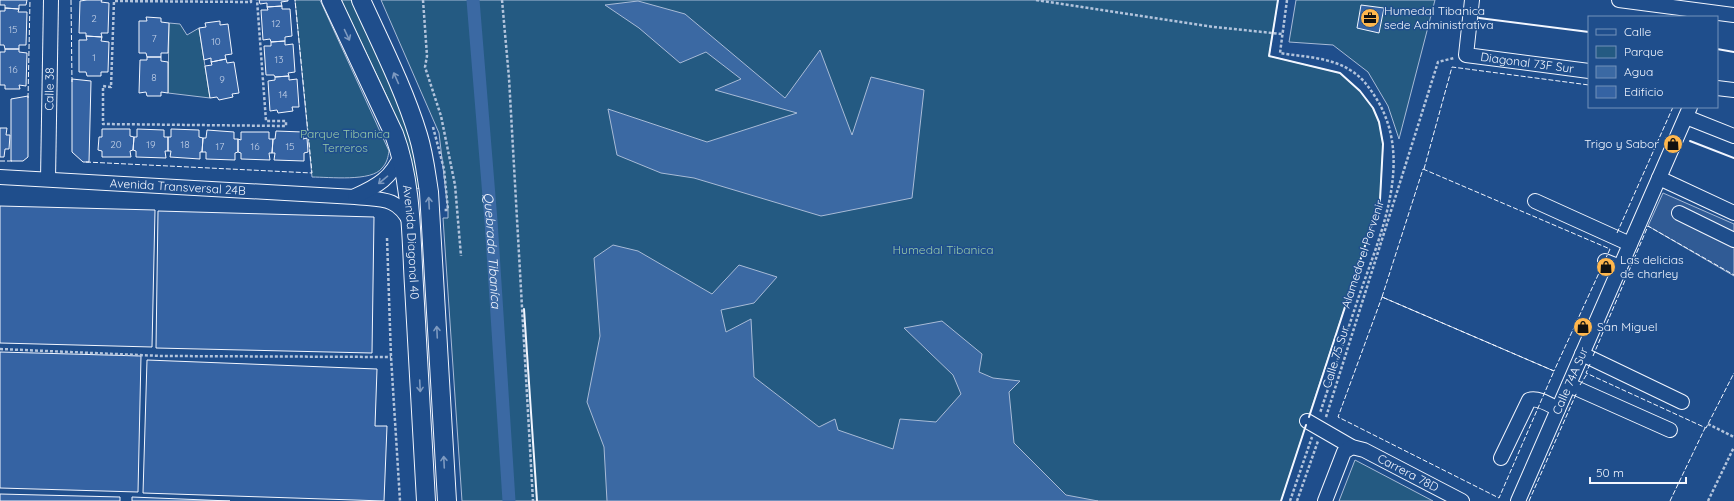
<svg xmlns="http://www.w3.org/2000/svg" width="1734" height="501" viewBox="0 0 1734 501" font-family="Quicksand,sans-serif">
	<rect width="100%" height="100%" fill="#1f4e8c"/>
	<path fill="#245a82" stroke="#a8bbd7" d="M295 0H320L389 151C388 157 387 163 382 168 372 182 329 177 312 177Z
		M341 0H351L400 105 417 154 423 189 414 188 403 137 389 101Z
		M381 0H1278L1269 56 1340 73 1360 91 1373 108 1379 122 1383 144 1380 200 1281 501H462L443 218H448V210L439 133Z
		M1296 0H1435L1399 139 1388 106 1368 72 1333 45 1289 42Z
		M169 23 180 24 187 35 199 28 210 98 168 93Z
		M1355 460 1433 501H1339Z"/>
	<path fill="#305b95" stroke="#a8bbd7" d="M1663 193 1734 224V276L1648 226Z"/>
	<path fill="#3b69a3" stroke="#a8bbd7" d="M638 1 685 14 785 98 820 50 852 135 871 77 924 90 912 198 821 216 694 178 661 173 617 155 608 109 707 142 797 113 715 90 741 79 706 52 680 63 639 28 605 5Z
		M613 245 638 251 712 294 739 265 777 277 754 303 721 310 726 332 751 319 754 377 819 427 835 419 838 430 893 449 900 419 936 422 961 394 953 375 904 328 942 321 982 354 979 372 993 378 1020 381 1009 392 1014 443 1066 495 1098 501H607L604 447 587 402 600 336 594 258Z"/>
	<g fill="none" stroke-linecap="round" stroke-linejoin="round">
		<path stroke="#3b69a3" stroke-width="13" id="s1" d="M473 0 491 221 509 501"/>
	</g>
	<path fill="#3563a3" stroke="#f2f6ff" d="M0 0H27L26 5H19V9L5 8V5H0Z
		M87 0H102L101 2 109 3 108 33H101L102 37 86 36V33H79L80 1Z
		M259 0H288V1L281 2 282 6 267 7V3L260 4Z
		M1361 5 1384 8 1379 33 1357 28Z
		M282 6V9H290L292 36 285 37V41L271 42 270 39 263 40 261 10H268L267 7Z
		M5 8 19 9 18 12H27L26 45H19V49H5L4 45H0V11H5Z
		M146 17 161 18V22L169 23 168 53H161V57H147L146 53H139V21H147Z
		M220 21V25L228 24 232 54 225 55 226 59 211 62V58L204 60 199 28 206 27 205 23Z
		M86 36 102 37 101 41 109 42 108 72H101V76H87L86 72H79V40H87Z
		M285 41V45L293 44 295 72 288 73 289 76 275 77 274 75H266L264 46H271V42Z
		M5 49H19V52L27 53 26 86 19 85 20 89H5V85H0V52H5Z
		M147 57H161V61L168 62V93L161 92V96H147L146 92 139 93 140 60H147Z
		M226 59 227 63 234 62 239 93 232 94 233 97 219 100 217 97 210 98 205 66 212 65 211 62Z
		M289 76V80L297 79 299 107H292L293 111 278 113 277 110 270 111 268 81 275 80V77Z
		M72 79 91 81 89 162H83L72 152Z
		M28 96V157L23 161H11V99Z
		M0 128H7L6 135H10L9 149H5L4 157H0Z
		M102 129H130V136L134 137 133 150 130 151 131 157H102V151L98 150 99 137H102Z
		M137 129 164 130V137H168V151H165L166 158 136 157V151L133 150 134 137H137Z
		M171 129 199 130V137L203 138 202 152H200V159L170 157 171 151H168V137H171Z
		M207 130 234 132V139H238V152L235 153V160L206 159V152H202L203 138H206Z
		M276 131 303 132V139L307 138 308 152 304 153V161L274 160 275 153H272L273 139H275Z
		M241 132H269V139H273L272 153H269L270 160 241 159V153L238 152V139L241 140Z
		M0 206 155 210 152 347 0 343Z
		M158 211 374 217 372 353 156 348Z
		M0 352 141 356 138 492 0 488Z
		M147 360 377 369 375 426H387L384 501 143 493Z
		M0 494 120 497V501H0Z
		M132 497 230 501H132Z"/>
	<g fill="none" stroke-linecap="round" stroke-linejoin="round">
		<defs>
			<g id="minor">
				<path id="s2" d="M1472 0 1466 55 1589 71"/>
				<path d="M1619 0 1734 15"/>
				<path d="M1717 88 1734 90"/>
				<path d="M1686 117 1734 136"/>
				<path id="s3" d="M0 177 355 197C380 200 397 196 410 222"/>
				<path d="M1659 178 1734 213"/>
				<path id="s4" d="M48 179 51 0"/>
				<path d="M355 196C378 186 391 178 402 154"/>
				<path d="M1535 201 1630 244"/>
				<path d="M1679 213 1734 240"/>
				<path d="M1605 261 1620 267"/>
				<path d="M1582 354 1682 402"/>
				<path d="M1569 385 1670 430"/>
				<path id="s5" d="M1307 421 1352 447 1364 450 1462 501"/>
				<path d="M1501 458 1529 400C1538 397 1550 405 1558 409"/>
				<path d="M1325 501 1344 452 1352 447"/>
				<path id="s6" d="M1518 501 1690 107"/>
			</g>
			<g id="major">
				<path id="s7" d="M331 0 394 134C412 182 411 236 414 286 418 358 422 429 426 501"/>
				<path d="M361 0C381 44 404 89 418 135 424 154 426 173 429 192L447 501"/>
			</g>
		</defs>
		<use href="#minor" stroke="#f2f6ff" stroke-width="16"/>
		<use href="#major" stroke="#f2f6ff" stroke-width="20"/>
		<path stroke="#b3c4dc" stroke-width="2.5" stroke-dasharray="3 2" stroke-linecap="butt" d="M251 0V2L114 1 111 87 103 86V124L286 126V121H266L257 0
			M423 0 427 56 425 67 441 116 455 185 461 256
			M502 0 509 78 533 501
			M1036 0 1214 27 1282 34
			M1287 0 1280 53C1303 57 1330 57 1350 70 1362 77 1369 87 1376 98 1415 160 1380 235 1359 296 1346 335 1333 374 1320 413
			M433 127 444 169 448 210H444
			M387 238 391 357 400 501
			M0 349 162 356 391 357
			M1326 417 1438 62 1454 58
			M1708 424 1734 437
			M1290 501 1312 437
			M1297 501 1318 441
			M1708 501 1734 447"/>
		<use href="#minor" stroke="#1f4e8c" stroke-width="14"/>
		<use href="#major" stroke="#1f4e8c" stroke-width="18"/>
		<path stroke="#f2f6ff" stroke-width="1" stroke-dasharray="5 2" stroke-linecap="butt" d="M71 0 72 82
			M28 98 30 0
			M0 161H14
			M86 162 312 173 295 0
			M1423 169 1610 249 1554 371 1382 297Z
			M1424 169 1452 67 1589 85
			M1617 233 1673 107
			M1382 297 1554 371 1499 498 1338 417Z
			M1593 356 1648 226 1734 275
			M1590 364 1586 373 1706 428 1734 373
			M1580 385 1587 374
			M1529 501 1577 392
			M1670 501 1705 428"/>
		<path stroke="#f2f6ff" stroke-width="2" d="M1278 0 1269 56 1340 73 1360 91 1373 108 1379 122 1383 144 1380 200 1309 417
			M1479 18 1589 32
			M1717 49 1734 52
			M1690 141 1734 158
			M524 309 537 501
			M1281 501 1306 425"/>
	</g>
	<defs><path id="oneway-shaft" d="M-6 0H5M1.5-3L5.5 0L1.5 3" fill="none" stroke-width="1.6" stroke-linecap="round" stroke-linejoin="round"/></defs>
	<g stroke="#7e9ac0">
		<use href="#oneway-shaft" transform="translate(347 35) rotate(65)"/>
		<use href="#oneway-shaft" transform="translate(396 78) rotate(-114)"/>
		<use href="#oneway-shaft" transform="translate(383 180) rotate(140)"/>
		<use href="#oneway-shaft" transform="translate(429 203) rotate(-93)"/>
		<use href="#oneway-shaft" transform="translate(437 332) rotate(-93)"/>
		<use href="#oneway-shaft" transform="translate(420 386) rotate(87)"/>
		<use href="#oneway-shaft" transform="translate(444 462) rotate(-93)"/>
	</g>
	<defs>
		<symbol id="office-disc" viewBox="-11 -11 22 22"><circle r="9.5" fill="#ffb74d" stroke="#1f4e8c"/><path d="M-6-3h4V-5.5h4V-3h4V5H-6ZM-1-4.5V-3h2v-1.5ZM-6 0V1H6V0Z" fill="#111"/></symbol>
		<symbol id="shop-disc" viewBox="-11 -11 22 22"><circle r="9.5" fill="#ffb74d" stroke="#1f4e8c"/><path d="M-5-2.5h2.3a2.7 3.5 0 0 1 5.4 0H5L5.5 6h-11ZM-1.5-2.5h3a1.5 2.3 0 0 0-3 0Z" fill="#111"/></symbol>
	</defs>
	<g fill-rule="evenodd">
		<use href="#office-disc" x="1359" y="7" width="22" height="22"/>
		<use href="#shop-disc" x="1662" y="133" width="22" height="22"/>
		<use href="#shop-disc" x="1595" y="256" width="22" height="22"/>
		<use href="#shop-disc" x="1572" y="316" width="22" height="22"/>
	</g>
	<g text-anchor="middle" stroke-width="3" stroke-linejoin="round" paint-order="stroke">
		<g font-size="10" fill="#c3d1e8">
			<text x="94" y="22">2</text>
			<text x="276" y="27">12</text>
			<text x="13" y="33">15</text>
			<text x="154" y="42">7</text>
			<text x="216" y="45">10</text>
			<text x="94" y="61">1</text>
			<text x="279" y="63">13</text>
			<text x="13" y="73">16</text>
			<text x="154" y="81">8</text>
			<text x="222" y="83">9</text>
			<text x="283" y="98">14</text>
			<text x="116" y="148">20</text>
			<text x="151" y="148">19</text>
			<text x="185" y="148">18</text>
			<text x="220" y="150">17</text>
			<text x="255" y="150">16</text>
			<text x="290" y="150">15</text>
		</g>
		<g font-size="12" fill="#f2f6ff" stroke="#1f4e8c" text-anchor="start">
			<text x="1384" y="15">Humedal Tibanica<tspan x="1384" dy="14">sede Administrativa</tspan></text>
			<text x="1659" y="148" text-anchor="end">Trigo y Sabor</text>
			<text x="1620" y="264">Las delicias<tspan x="1620" dy="14">de charley</tspan></text>
			<text x="1597" y="331">San Miguel</text>
		</g>
		<g font-size="12" fill="#f2f6ff" stroke="#1f4e8c">
			<text dy="4" stroke="none"><textPath href="#s2" startOffset="117">Diagonal 73F Sur</textPath></text>
			<text dy="4" stroke="none"><textPath href="#s4" startOffset="90">Calle 38</textPath></text>
			<text dy="4" stroke="none"><textPath href="#s3" startOffset="178">Avenida Transversal 24B</textPath></text>
			<text dy="4" stroke="none"><textPath href="#s7" startOffset="258">Avenida Diagonal 40</textPath></text>
			<text transform="translate(1363 254) rotate(-72)" y="4">Alameda el Porvenir</text>
			<text transform="translate(1336 357) rotate(-73)" y="4">Calle 75 Sur</text>
			<text dy="4" stroke="none"><textPath href="#s6" startOffset="131">Calle 74A Sur</textPath></text>
			<text dy="4" stroke="none"><textPath href="#s5" startOffset="114">Carrera 78D</textPath></text>
		</g>
		<g font-size="12" fill="#97c8a6" stroke="#1f4e8c">
			<text x="345" y="138">Parque Tibanica<tspan x="345" dy="14">Terreros</tspan></text>
			<text x="943" y="254">Humedal Tibanica</text>
		</g>
		<g font-size="13" font-style="italic" fill="#f2f6ff" stroke="#1f4e8c">
			<text dy="5" stroke="none"><textPath href="#s1" startOffset="251">Quebrada Tibaníca</textPath></text>
		</g>
	</g>
	<rect x="1588" y="16" width="130" height="92" fill="#1f4e8c" stroke="#7391ba"/>
	<rect x="1596" y="29" width="20" height="6" fill="#1f4e8c" stroke="#7391ba"/>
	<text x="1624" y="36" font-size="12" fill="#f2f6ff">Calle</text>
	<rect x="1596" y="46" width="20" height="12" fill="#245a82" stroke="#7391ba"/>
	<text x="1624" y="56" font-size="12" fill="#f2f6ff">Parque</text>
	<rect x="1596" y="66" width="20" height="12" fill="#3b69a3" stroke="#7391ba"/>
	<text x="1624" y="76" font-size="12" fill="#f2f6ff">Agua</text>
	<rect x="1596" y="86" width="20" height="12" fill="#3563a3" stroke="#7391ba"/>
	<text x="1624" y="96" font-size="12" fill="#f2f6ff">Edificio</text>
	<path d="M1590 477v6h96v-6" fill="none" stroke="#f2f6ff" stroke-width="2"/>
	<text x="1596" y="477" font-size="12" fill="#f2f6ff" stroke="#1f4e8c" stroke-width="3" paint-order="stroke">50 m</text>
</svg>
